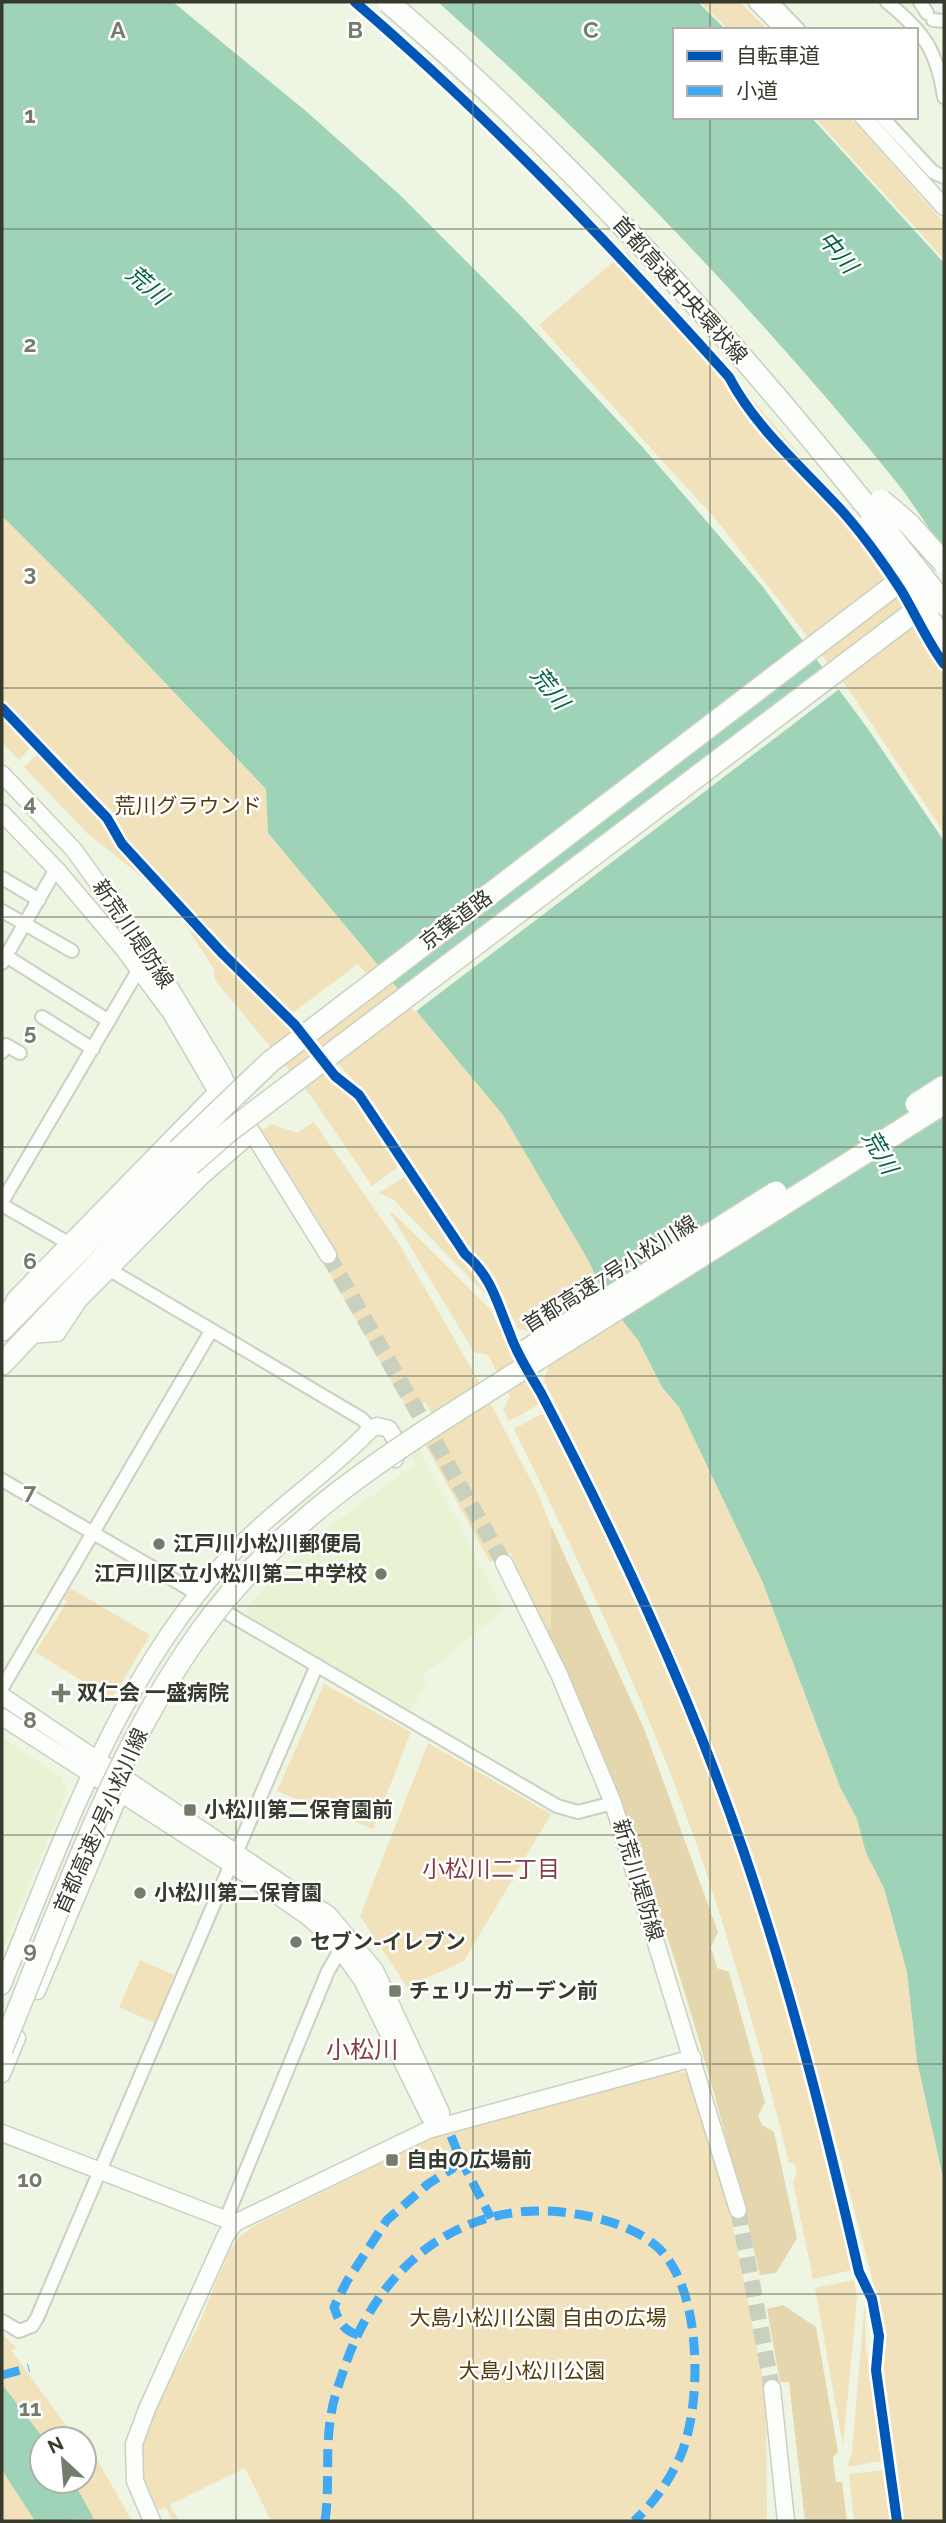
<svg xmlns="http://www.w3.org/2000/svg" width="946" height="2523" viewBox="0 0 946 2523" font-family="Raleway,'Noto Sans JP',sans-serif">
	<rect width="100%" height="100%" fill="#eef5e2"/>
	<path fill="#e8f3d4" d="M419 1449 504 1610 422 1676 428 1681 410 1711 249 1616 248 1606 320 1534 414 1465 412 1454Z
		M2 1738 61 1777 67 1792 2 1951Z"/>
	<path fill="#f1e2bb" d="M700 2H740L768 30H729Z
		M814 117H850L944 223V259Z
		M626 251 847 510 944 655V833L849 690 718 522 539 325Z
		M2 516 93 607 266 789 268 833 503 1115 588 1260 610 1305 638 1340 662 1387 679 1407 763 1583 840 1787 857 1819 866 1853 884 1888 907 1972 917 2061 944 2182V2521H902L882 2369 887 2334 818 2074 768 1902 716 1754 659 1620 544 1380 567 1313 534 1332 518 1329 490 1271 475 1258 370 1099 307 1029 370 979 358 964 292 1013 178 896 126 840 106 813 2 701Z
		M2 717 31 747 19 760 2 743Z
		M38 754 101 818 108 832 161 892 88 834 24 767Z
		M176 910 274 1012 334 1083 354 1099 401 1165 372 1186 311 1096 215 980 214 969Z
		M314 1122 401 1247 482 1387 538 1494 551 1526V1627L547 1630 510 1553 490 1562 426 1446 441 1429 425 1402 409 1412 323 1262 338 1253 262 1130 272 1124 297 1133Z
		M407 1175 455 1250 493 1302 394 1200 379 1193Z
		M392 1212 489 1308 540 1404 509 1421 503 1410 510 1396 488 1355 474 1352 390 1213Z
		M545 1412C607 1541 669 1669 720 1803 779 1953 815 2113 852 2270L813 2279 793 2182 797 2172 794 2163H789C755 2025 715 1885 662 1752 618 1644 566 1534 514 1429Z
		M70 1588 150 1635 112 1699 35 1652 67 1602 64 1599Z
		M324 1684 411 1732 373 1829 277 1791Z
		M428 1743 551 1814 464 1961 407 1987 360 1916Z
		M140 1960 174 1975 155 2023 119 2007Z
		M671 2072 689 2073 723 2177 766 2394 767 2521H271L245 2468 169 2505 180 2521H173L166 2507 155 2512 140 2473V2448L147 2424 197 2329 228 2254 239 2237 254 2226 434 2137Z
		M854 2280 857 2299 843 2446 815 2288Z
		M865 2300 866 2348 883 2461 847 2467 852 2453Z
		M2 2334 17 2348 11 2350 76 2439H44L2 2384Z
		M90 2447 132 2521H90L93 2519 73 2481H84V2450Z
		M2 2470 35 2521H2Z
		M884 2470 891 2521H854L849 2474Z"/>
	<path fill="#e6d6ad" d="M551 1526 645 1731 718 1932 711 1947 717 1968 729 1972 765 2102 758 2116 762 2125 774 2132 797 2238 776 2273 760 2275C723 2115 677 1955 621 1801 600 1743 572 1687 547 1630L551 1627Z
		M783 2305 816 2327 838 2452 833 2457 836 2482H842L847 2521H805L789 2382H780L767 2309Z"/>
	<path fill="#9ed3b7" d="M2 2H173L307 112 400 195 522 317 646 451 763 587 868 729 944 841V2182L917 2061 907 1972 884 1888 866 1853 857 1819 840 1787 763 1583 679 1407 662 1387 638 1340 610 1305 588 1260 503 1115 268 833 266 789 93 607 2 516Z
		M438 2H698L726 30H675V117H811L944 263V549C928 528 914 505 898 484 759 312 602 149 438 2Z
		M2 2384 44 2439 42 2481H73L94 2519 35 2521 2 2470Z"/>
	<path fill="#eef5e2" d="M827 668 842 687 415 1012 400 993Z"/>
	<g fill="none" stroke-linecap="round" stroke-linejoin="round">
		<path stroke="#c9d0be" stroke-width="16" stroke-dasharray="16 8" stroke-linecap="butt" d="M328 1255 504 1563
			M738 2210 772 2388"/>
		<defs>
			<path id="street" d="M772 2 799 30
				M887 2C923 31 937 50 944 97
				M920 2 927 13
				M933 20 944 21
				M882 117 933 172 944 177
				M2 878 39 900
				M2 911 72 951
				M6 956 109 1021
				M2 963 56 869
				M42 1017 93 1049
				M2 1052 6 1045 20 1053
				M2 1202 139 969
				M2 1205 70 1244
				M110 1270 362 1419 371 1429
				M2 1480 198 1594
				M227 1613 557 1806 578 1812 613 1803
				M2 1688 211 1331
				M237 1851 317 1665
				M235 2223 228 2214 328 1971 341 1949
				M2 2321 19 2331 32 2326 37 2318 231 1864"/>
			<path id="secondary" d="M757 2 785 30
				M863 117 944 207
				M2 774 74 850 155 963 222 1073 240 1113 328 1255
				M2 813 56 869 122 947 171 1013 217 1092 235 1109
				M2 1323 16 1298 217 1092 228 1091
				M28 1335 57 1333 79 1300 201 1177 252 1133
				M504 1563 559 1674 613 1803 738 2210
				M2 1696 329 1915 375 1970 441 2112V2125
				M2 1717 246 1874 308 1917 332 1938 362 1980 429 2116 441 2125
				M2 1986C64 1836 118 1678 229 1557 273 1509 327 1475 371 1429L377 1426 389 1429 398 1444 395 1459
				M37 1991 122 1789
				M2 2074 17 2038
				M2 2133 235 2223
				M772 2388 786 2521
				M152 2521 135 2481 134 2444 147 2409 226 2235 235 2223 428 2130 693 2058"/>
			<path id="highway" d="M2 1330 178 1150
				M2 1364 190 1165"/>
		</defs>
		<use href="#street" stroke="#cbd0c1" stroke-width="16"/>
		<use href="#secondary" stroke="#cbd0c1" stroke-width="19"/>
		<use href="#highway" stroke="#cbd0c1" stroke-width="24"/>
		<use href="#street" stroke="#fcfefb" stroke-width="12"/>
		<use href="#secondary" stroke="#fcfefb" stroke-width="16"/>
		<use href="#highway" stroke="#fcfefb" stroke-width="21"/>
		<defs>
			<path id="highway-bridge" d="M388 2C596 179 777 389 944 604
				M881 500 909 524 944 563
				M865 527 944 640
				M916 1104 944 1086
				M178 1150 270 1062 913 571
				M190 1165 228 1132 934 597
				M522 1353 776 1192
				M2 2049C61 1908 111 1756 201 1631 289 1507 426 1431 551 1351 682 1268 813 1186 944 1103"/>
		</defs>
		<use href="#highway-bridge" stroke="#cbd0c1" stroke-width="24" stroke-linecap="butt"/>
		<use href="#highway-bridge" stroke="#fcfefb" stroke-width="21"/>
		<path stroke="#3fa9f5" stroke-width="9" stroke-dasharray="18 9" stroke-linecap="butt" d="M460 2158 491 2218
			M358 2335C343 2330 339 2322 334 2307L347 2281 387 2220 428 2184 452 2169 460 2158 451 2136
			M2 2375 29 2368
			M325 2521C330 2486 325 2450 331 2415 333 2400 339 2384 344 2369 379 2262 468 2193 582 2215 607 2220 635 2228 655 2245 703 2284 703 2405 680 2457 669 2481 653 2504 634 2521"/>
		<defs>
			<path id="cycleway" d="M355 2C489 117 611 245 729 377 756 429 804 469 843 512 864 536 884 564 901 590 916 615 927 641 944 664
				M2 708 107 818 122 844 223 954 295 1025 335 1076 359 1095 465 1254C492 1277 497 1303 510 1334 517 1355 530 1374 541 1393 617 1539 688 1690 742 1847 790 1986 826 2129 859 2272L872 2299 879 2336 876 2370 897 2521"/>
		</defs>
		<use href="#cycleway" stroke="#fff" stroke-width="15"/>
		<use href="#cycleway" stroke="#0057b8" stroke-width="10"/>
	</g>
	<path fill="none" stroke="#767c6c" stroke-width="2" stroke-opacity="0.55" d="M236 2V2521M473 2V2521M710 2V30M710 117V2521M2 229H944M2 459H944M2 688H944M2 917H944M2 1147H944M2 1376H944M2 1606H944M2 1835H944M2 2064H944M2 2294H944"/>
	<g fill="#767c6c" stroke="#fff" stroke-width="2.5">
		<circle cx="159" cy="1544" r="7"/>
		<circle cx="381" cy="1574" r="7"/>
		<path d="M57.5 1682.5h7v7h7v7h-7v7h-7v-7h-7v-7h7z"/>
		<rect x="183" y="1803" width="14" height="14" rx="3.5"/>
		<circle cx="140" cy="1893" r="7"/>
		<circle cx="296" cy="1942" r="7"/>
		<rect x="388" y="1984" width="14" height="14" rx="3.5"/>
		<rect x="385" y="2153" width="14" height="14" rx="3.5"/>
	</g>
	<g text-anchor="middle" stroke-width="5" stroke-linejoin="round" paint-order="stroke">
		<g font-size="21" fill="#363b2d" stroke="#fff">
			<text transform="translate(680 290) rotate(48)" y="7">首都高速中央環状線</text>
			<text transform="translate(456 920) rotate(-37)" y="7">京葉道路</text>
			<text transform="translate(133 934) rotate(56)" y="7">新荒川堤防線</text>
			<text transform="translate(610 1274) rotate(-32)" y="7">首都高速7号小松川線</text>
			<text transform="translate(101 1821) rotate(-66)" y="7">首都高速7号小松川線</text>
			<text transform="translate(638 1880) rotate(73)" y="7">新荒川堤防線</text>
		</g>
		<g font-size="21" fill="#533b0b" stroke="#fff">
			<text x="188" y="813">荒川グラウンド</text>
			<text x="538" y="2325">大島小松川公園 自由の広場</text>
			<text x="532" y="2378">大島小松川公園</text>
		</g>
		<g font-size="21" font-weight="bold" fill="#363b2d" stroke="#fff" text-anchor="start">
			<text x="173" y="1551">江戸川小松川郵便局</text>
			<text x="367" y="1581" text-anchor="end">江戸川区立小松川第二中学校</text>
			<text x="77" y="1700">双仁会 一盛病院</text>
			<text x="204" y="1817">小松川第二保育園前</text>
			<text x="154" y="1900">小松川第二保育園</text>
			<text x="310" y="1949">セブン-イレブン</text>
			<text x="409" y="1998">チェリーガーデン前</text>
			<text x="406" y="2167">自由の広場前</text>
		</g>
		<g font-size="23" font-style="italic" fill="#036346" stroke="#fff">
			<text transform="translate(838 252) rotate(50)" y="8">中川</text>
			<text transform="translate(147 285) rotate(41)" y="8">荒川</text>
			<text transform="translate(550 688) rotate(52)" y="8">荒川</text>
			<text transform="translate(880 1152) rotate(60)" y="8">荒川</text>
		</g>
		<g font-size="23" fill="#853d43" stroke="#fff">
			<text x="491" y="1877">小松川二丁目</text>
		</g>
		<g font-size="24" fill="#853d43" stroke="#fff">
			<text x="362" y="2058">小松川</text>
		</g>
	</g>
	<g font-size="23" text-anchor="middle" font-weight="bold" fill="#767c6c" stroke="#fff" stroke-width="5" stroke-linejoin="round" paint-order="stroke">
		<text x="118" y="38">A</text>
		<text x="355" y="38">B</text>
		<text x="591" y="38">C</text>
		<text x="30" y="123">1</text>
		<text x="30" y="352">2</text>
		<text x="30" y="581">3</text>
		<text x="30" y="811">4</text>
		<text x="30" y="1040">5</text>
		<text x="30" y="1269">6</text>
		<text x="30" y="1499">7</text>
		<text x="30" y="1728">8</text>
		<text x="30" y="1958">9</text>
		<text x="30" y="2187">10</text>
		<text x="30" y="2416">11</text>
	</g>
	<rect width="946" height="2523" fill="none" stroke="#363b2d" stroke-width="7"/>
	<rect x="673" y="28" width="245" height="91" fill="#ffffff" stroke="#afb1ab" stroke-width="2"/>
	<rect x="687" y="51" width="35" height="10" fill="#0057b8" stroke="#afb1ab" stroke-width="2"/>
	<text x="736" y="63" font-size="21" fill="#363b2d">自転車道</text>
	<rect x="687" y="86" width="35" height="10" fill="#3fa9f5" stroke="#afb1ab" stroke-width="2"/>
	<text x="736" y="98" font-size="21" fill="#363b2d">小道</text>
	<g transform="translate(63 2460) rotate(334)"><circle r="33" fill="#ffffff" stroke="#afb1ab" stroke-width="2"/>
	<path d="M0-5L12 26L0 18L-12 26Z" fill="#767c6c"/>
	<text y="-10" font-size="19" font-weight="bold" text-anchor="middle" fill="#363b2d">N</text>
	</g>
</svg>
